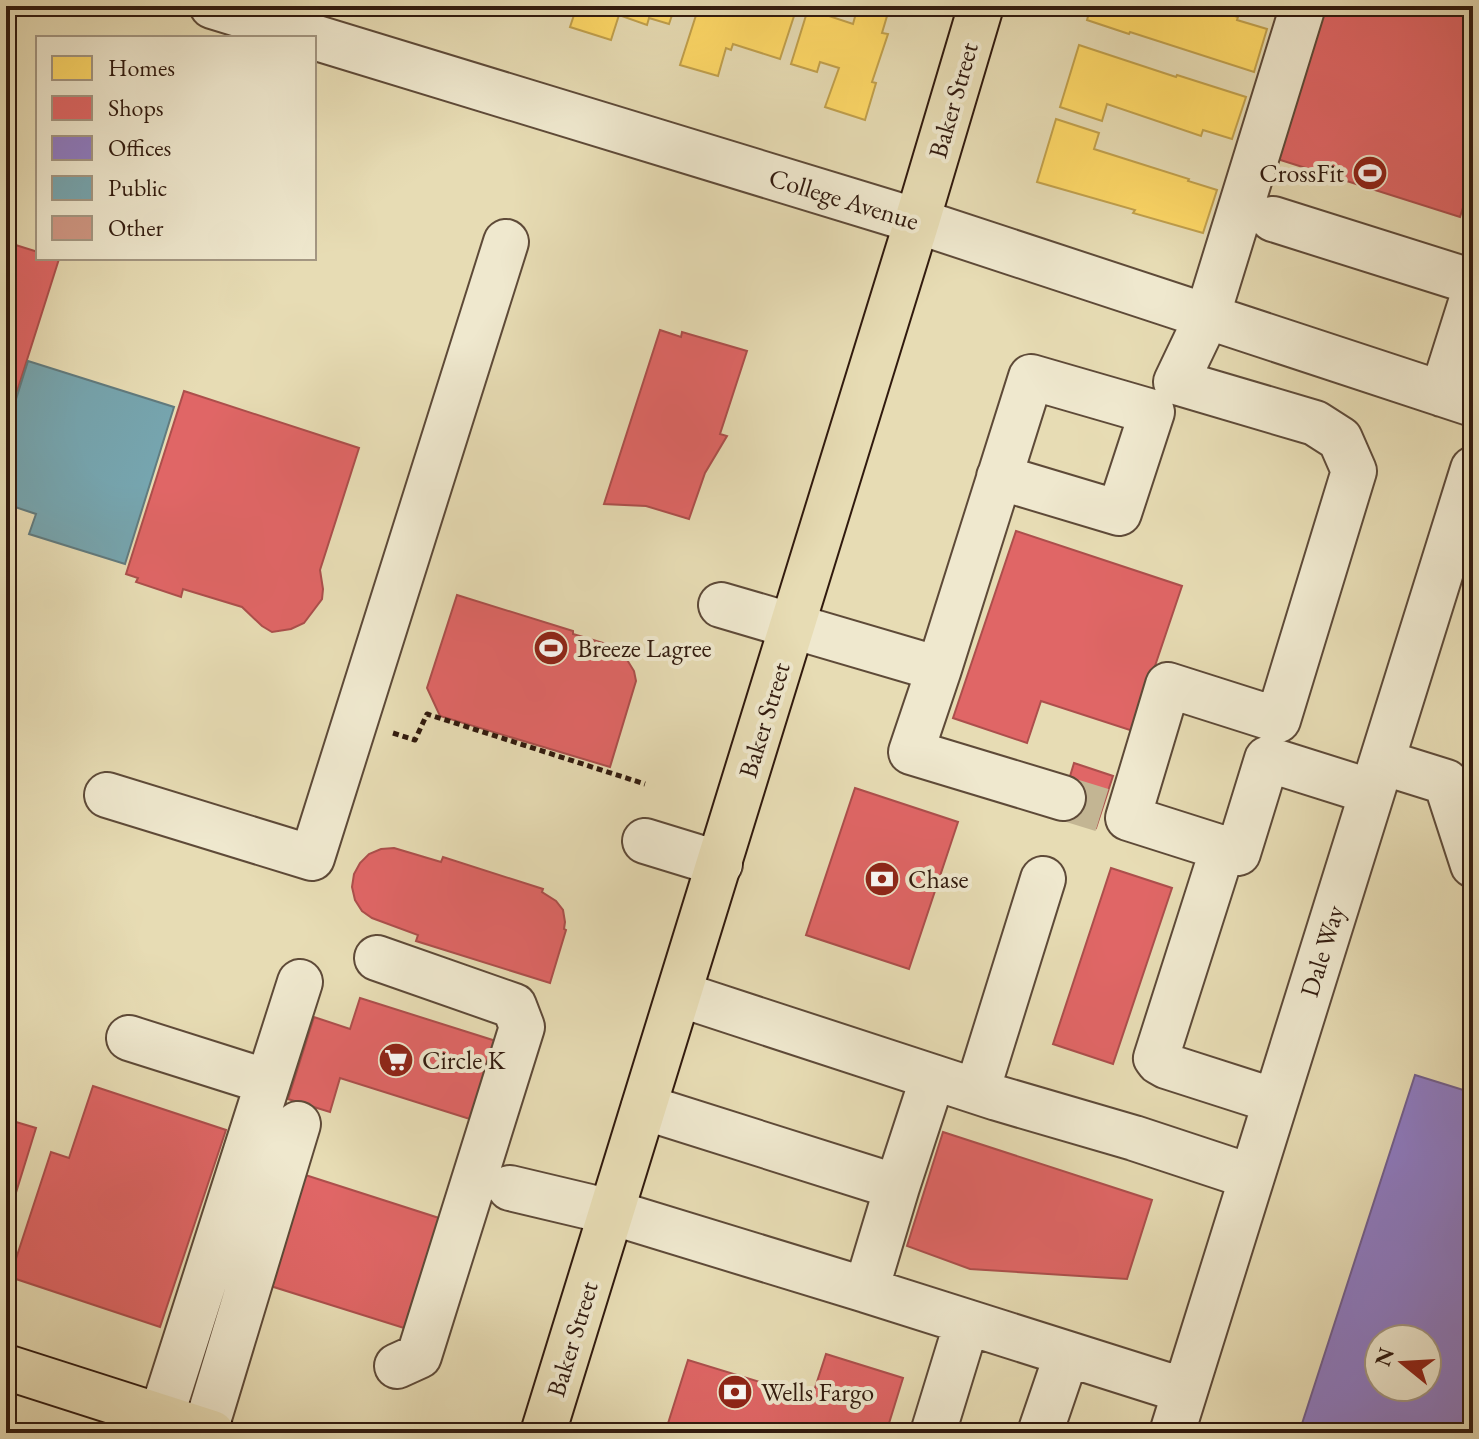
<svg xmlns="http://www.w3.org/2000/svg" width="1479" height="1439" viewBox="0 0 1479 1439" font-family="'EB Garamond',serif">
	<rect width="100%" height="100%" fill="#e7dcb4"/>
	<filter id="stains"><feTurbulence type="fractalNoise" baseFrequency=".0025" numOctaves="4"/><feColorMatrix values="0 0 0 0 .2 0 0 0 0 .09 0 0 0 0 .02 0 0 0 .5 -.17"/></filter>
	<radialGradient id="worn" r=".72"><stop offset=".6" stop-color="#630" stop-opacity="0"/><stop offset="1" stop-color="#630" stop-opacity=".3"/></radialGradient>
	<path fill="#ffd966" stroke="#c1a04c" stroke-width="2" d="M577 6H675L669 24 649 18 647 25 619 15 611 40 570 27Z
		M699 6H771L795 13 780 59 733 44 731 50 726 48 718 76 680 65Z
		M858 6H890L882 33 888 34 872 82 876 83 865 120 825 107 839 68 820 62 817 72 791 64 808 9 853 24Z
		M1091 6H1202L1238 17 1237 20 1267 29 1254 72 1130 32 1129 34 1087 20Z
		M1079 45 1176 77 1177 75 1246 97 1232 139 1203 130 1201 136 1107 104 1102 121 1060 107Z
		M1056 119 1099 133 1094 149 1189 179 1188 181 1217 190 1203 233 1133 213 1135 210 1037 182Z"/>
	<path fill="#e06666" stroke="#ac4f4c" stroke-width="2" d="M1319 6H1473V176L1460 217 1271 157Z
		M6 242 38 252V258L59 259 6 426Z
		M660 330 681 337 682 332 747 351 720 434 727 436 705 473 689 519 646 506 604 504Z
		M184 391 359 448 320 570 323 589 322 599 304 623 291 629 272 632 262 626 242 607 183 589 181 597 136 582 138 578 126 574Z
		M1016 531 1182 586 1133 731 1041 701 1027 743 953 718Z
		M457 595 573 631V634L613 646 621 650 634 671 636 681 610 767 440 716 427 688Z
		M1074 763 1113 776 1096 828 1058 816Z
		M855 788 958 822 909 969 806 935Z
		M394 848 441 862 443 857 543 889 542 892 556 901 563 910 565 922 564 929 566 930 550 983 416 941 418 935 372 918 362 911 355 900 352 887 354 874 360 863 369 854 381 849Z
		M1111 868 1172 888 1113 1064 1053 1044Z
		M360 998 499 1042 473 1120 340 1078 330 1112 288 1099 314 1017 350 1029Z
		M93 1086 226 1130 160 1327 10 1277 51 1152 69 1158Z
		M6 1119 36 1128 6 1225Z
		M943 1132 1152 1200 1127 1279 970 1269 907 1246Z
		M296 1172 439 1218 404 1328 261 1283Z
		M826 1354 903 1378 886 1433H665L688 1360 799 1394 801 1390 813 1394Z"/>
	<path fill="#8e7cc3" stroke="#725f8d" stroke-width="2" fill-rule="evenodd" d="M1415 1075 1473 1093V1433H1299ZM1379 1339H1427V1387H1379Z"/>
	<path fill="#76a5af" stroke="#617b7f" stroke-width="2" d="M28 361 174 407 125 564 29 534 36 514 6 504V431Z"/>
	<path fill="#cf9683" stroke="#311a0e" stroke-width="2" d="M1473 718V745L1465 742Z"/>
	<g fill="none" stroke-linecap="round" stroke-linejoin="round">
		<path stroke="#c3b593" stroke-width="44" stroke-dasharray="44 22" stroke-linecap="butt" d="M1063 798 1102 810"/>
		<defs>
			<path id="minor" d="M212 6 917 221 1473 404
				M1303 6 1207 317 1176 382 1315 423 1340 439 1354 471 1278 720 1168 685 1128 818 1238 853 1267 759 1372 792
				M1273 219 1473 282
				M1442 394 1473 296
				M721 605 939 669 1031 377 1152 412 1119 513 999 477
				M939 669 911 752 1063 798
				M1382 762 1446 782 1473 865
				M107 795 312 858 506 242
				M645 841 720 864
				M1223 848 1156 1058 1159 1062 1166 1066 1275 1101
				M377 958 514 1006 522 1027 419 1356 397 1366
				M679 994 997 1098 1134 1138 1252 1177
				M129 1038 268 1082
				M977 1091 1043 879
				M644 1107 897 1187 866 1290 1185 1391
				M897 1187 933 1077
				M510 1188 611 1212 866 1290
				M161 1417 300 982
				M205 1431 298 1124
				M933 1433 967 1322
				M1040 1433 1067 1354
				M1172 1433 1473 469"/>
			<path id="major" d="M6 1367 212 1433
				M543 1433 917 221 981 6"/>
		</defs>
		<use href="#minor" stroke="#5e4a38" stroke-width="48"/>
		<use href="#major" stroke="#311a0e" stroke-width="48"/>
		<path stroke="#311a0e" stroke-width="5" stroke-dasharray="6 4" stroke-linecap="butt" d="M393 733 415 740 427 714 645 784"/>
		<use href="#minor" stroke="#efe8ce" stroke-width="44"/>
		<use href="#major" stroke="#e7dcb4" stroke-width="44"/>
	</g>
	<defs>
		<symbol id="stadium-disc" viewBox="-11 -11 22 22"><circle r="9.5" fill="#8f2418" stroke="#efe8ce"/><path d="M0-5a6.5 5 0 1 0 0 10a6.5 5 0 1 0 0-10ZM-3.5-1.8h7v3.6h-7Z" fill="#fff"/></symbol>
		<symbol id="bank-disc" viewBox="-11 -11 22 22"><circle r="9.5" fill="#8f2418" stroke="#efe8ce"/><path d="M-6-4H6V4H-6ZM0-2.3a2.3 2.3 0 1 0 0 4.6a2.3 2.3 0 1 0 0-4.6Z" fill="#fff"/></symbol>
		<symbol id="supermarket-disc" viewBox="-11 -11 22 22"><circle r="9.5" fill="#8f2418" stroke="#efe8ce"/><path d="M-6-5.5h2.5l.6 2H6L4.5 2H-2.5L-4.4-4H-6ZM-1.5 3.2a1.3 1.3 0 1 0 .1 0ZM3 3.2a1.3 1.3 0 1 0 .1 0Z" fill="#fff"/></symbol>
	</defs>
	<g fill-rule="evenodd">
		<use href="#stadium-disc" x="1350" y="153" width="40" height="40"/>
		<use href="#stadium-disc" x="531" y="628" width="40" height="40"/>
		<use href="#bank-disc" x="862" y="859" width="40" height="40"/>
		<use href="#supermarket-disc" x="376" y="1040" width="40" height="40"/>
		<use href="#bank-disc" x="715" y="1372" width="40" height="40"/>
	</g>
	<g text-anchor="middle" stroke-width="8" stroke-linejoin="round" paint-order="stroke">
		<g font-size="26" fill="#311a0e" stroke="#efe8ce">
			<text transform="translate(953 100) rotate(-74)" y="9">Baker Street</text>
			<text transform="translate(844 199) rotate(17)" y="9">College Avenue</text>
			<text transform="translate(764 720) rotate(-73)" y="9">Baker Street</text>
			<text transform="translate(1322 951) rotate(-73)" y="9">Dale Way</text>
			<text transform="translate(572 1339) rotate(-73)" y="9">Baker Street</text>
		</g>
		<g font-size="26" fill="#311a0e" stroke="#efe8ce" text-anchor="start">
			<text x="1344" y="182" text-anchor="end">CrossFit</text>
			<text x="577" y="657">Breeze Lagree</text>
			<text x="908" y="888">Chase</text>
			<text x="422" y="1069">Circle K</text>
			<text x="761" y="1401">Wells Fargo</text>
		</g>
	</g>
	<rect width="1479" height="1439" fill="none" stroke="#e7dcb4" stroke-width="32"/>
	<rect x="8" y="8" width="1463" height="1423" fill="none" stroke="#311a0e" stroke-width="4"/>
	<rect x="16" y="16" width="1447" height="1407" fill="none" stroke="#311a0e" stroke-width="2"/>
	<rect x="36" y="36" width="280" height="224" fill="#efe8ce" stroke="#a39681" stroke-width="2"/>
	<rect x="52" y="56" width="40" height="24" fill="#ffd966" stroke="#a39681" stroke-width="2"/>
	<text x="108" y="76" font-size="24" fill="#311a0e">Homes</text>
	<rect x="52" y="96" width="40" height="24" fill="#e06666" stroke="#a39681" stroke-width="2"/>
	<text x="108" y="116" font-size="24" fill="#311a0e">Shops</text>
	<rect x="52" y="136" width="40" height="24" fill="#8e7cc3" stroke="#a39681" stroke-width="2"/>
	<text x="108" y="156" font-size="24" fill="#311a0e">Offices</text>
	<rect x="52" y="176" width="40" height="24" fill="#76a5af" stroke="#a39681" stroke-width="2"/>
	<text x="108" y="196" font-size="24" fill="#311a0e">Public</text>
	<rect x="52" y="216" width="40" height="24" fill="#cf9683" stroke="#a39681" stroke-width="2"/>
	<text x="108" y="236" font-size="24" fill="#311a0e">Other</text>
	<g transform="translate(1403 1363) rotate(288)"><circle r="38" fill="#efe8ce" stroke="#a39681" stroke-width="2"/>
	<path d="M0-6L14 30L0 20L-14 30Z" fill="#8f2418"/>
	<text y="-12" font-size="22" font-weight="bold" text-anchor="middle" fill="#311a0e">N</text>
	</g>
	<rect width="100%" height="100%" filter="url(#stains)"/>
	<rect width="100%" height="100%" fill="url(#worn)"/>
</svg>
